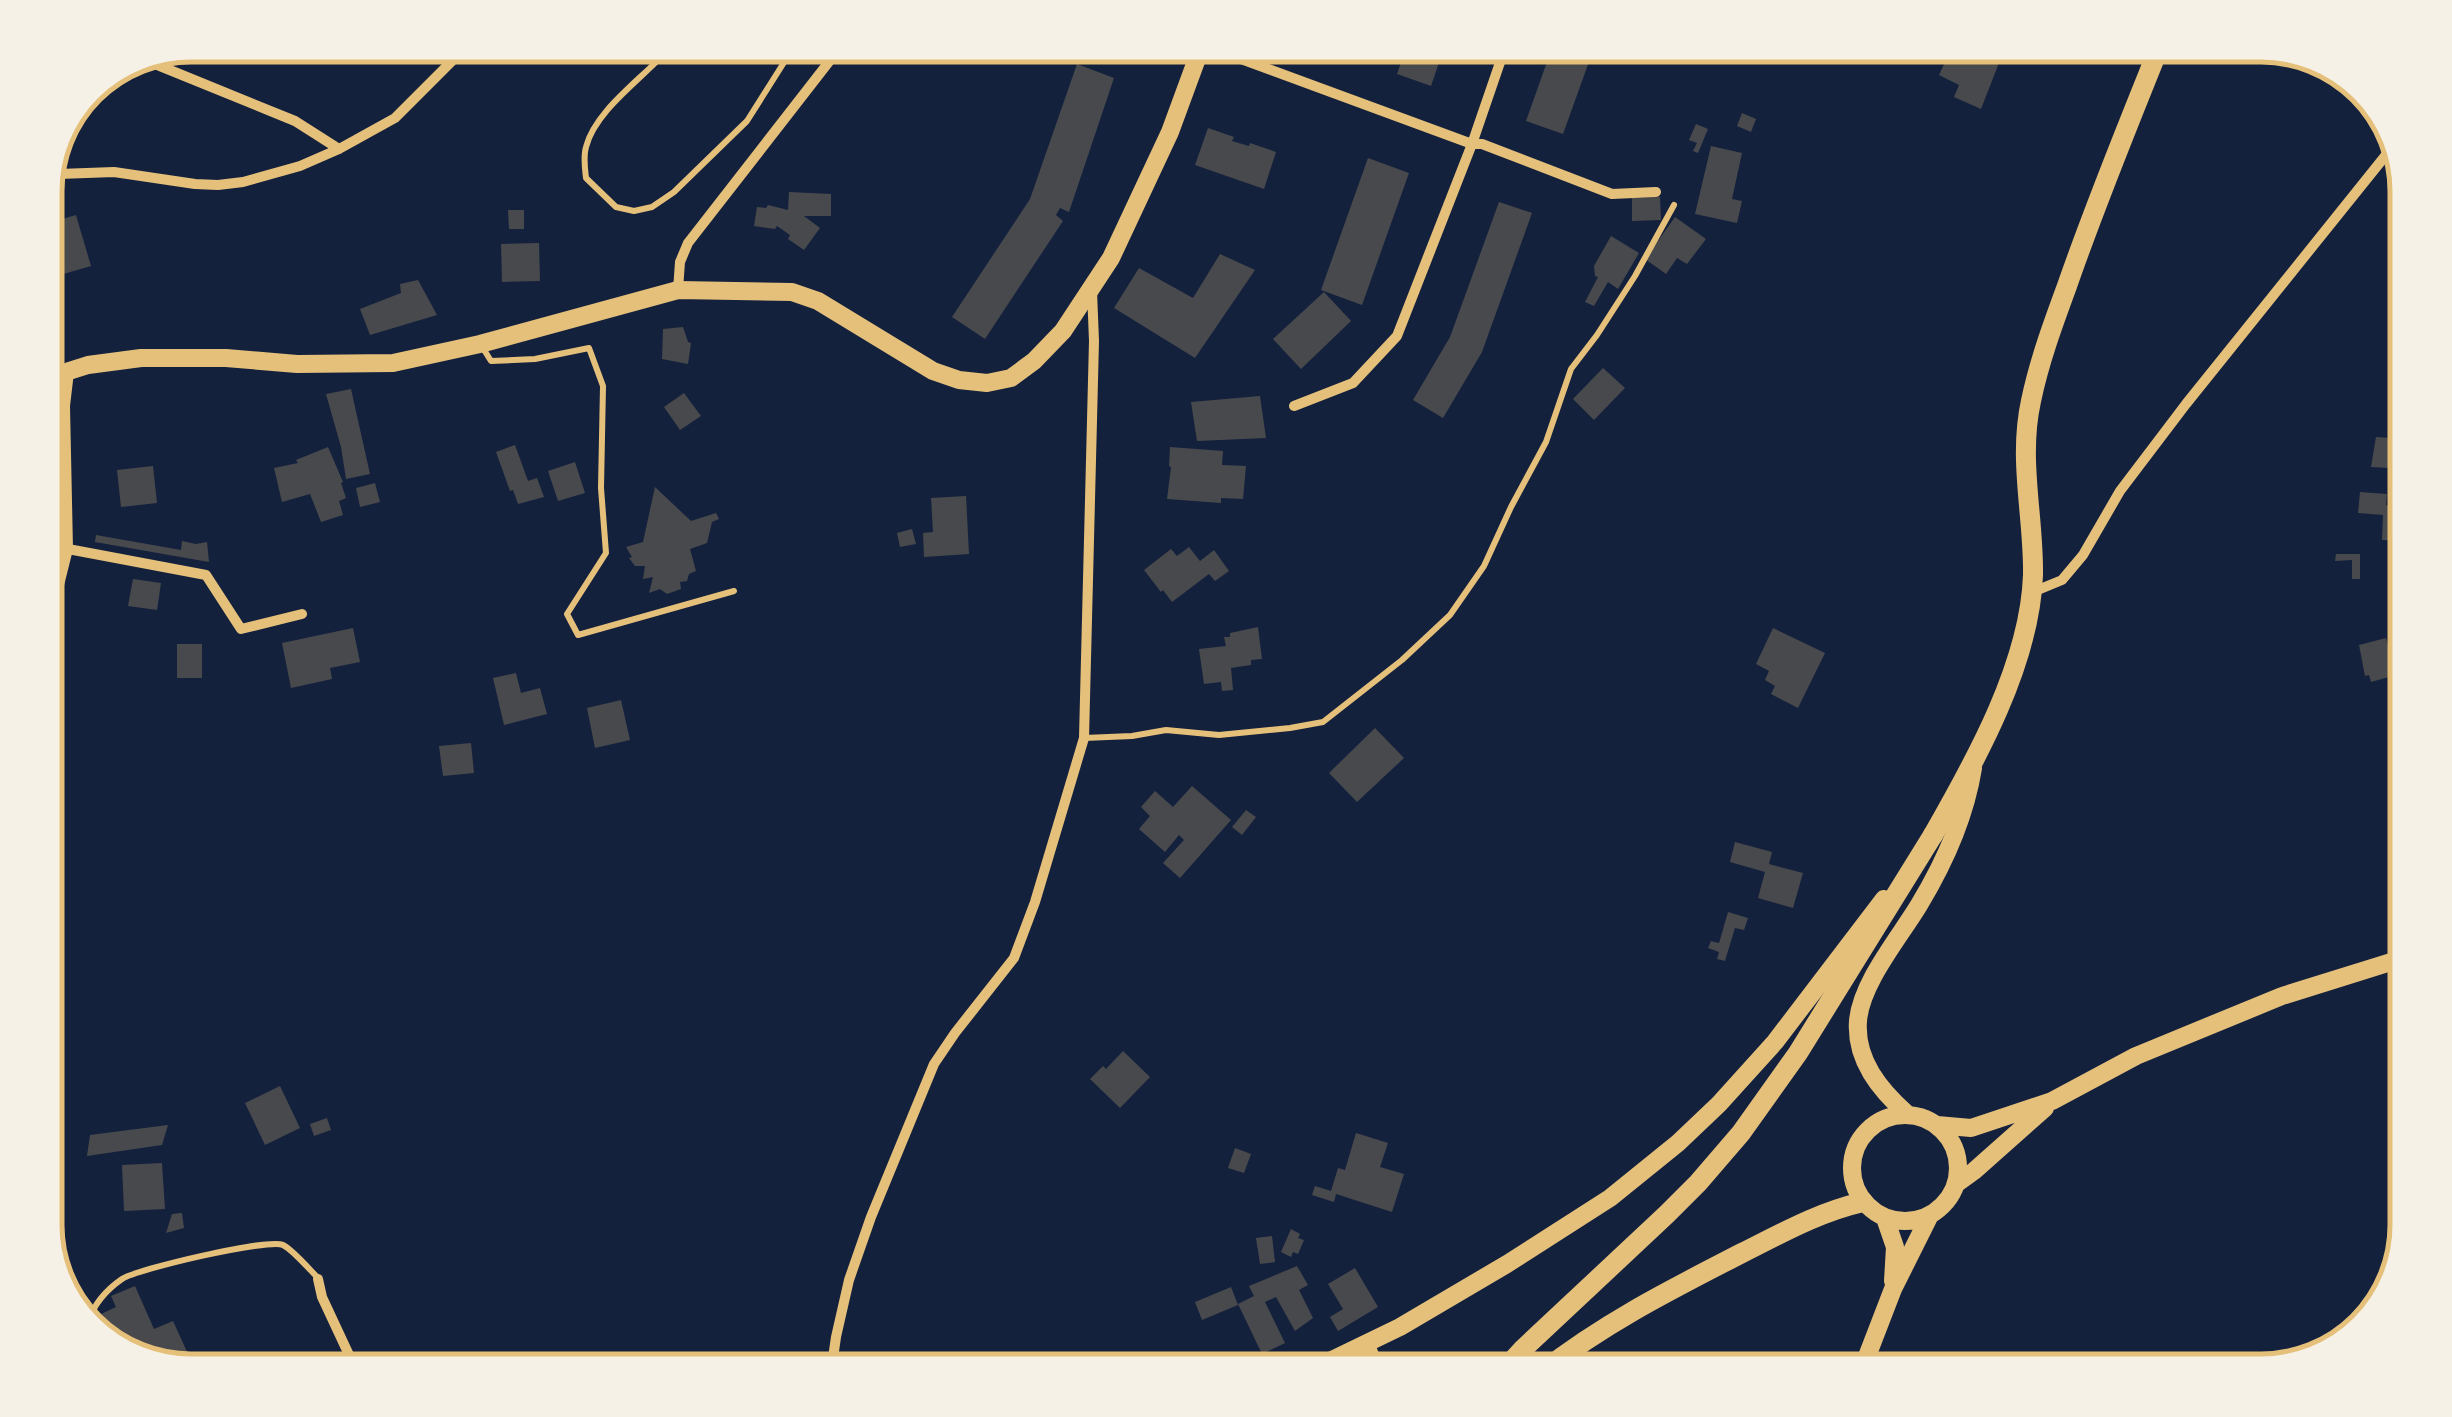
<svg xmlns="http://www.w3.org/2000/svg" width="2452" height="1417" viewBox="0 0 2452 1417" font-family="'IBM Plex Sans',sans-serif">
	<rect width="100%" height="100%" fill="#14213d"/>
	<path fill="#48494c" d="M1407 45H1445L1431 86 1397 74Z
		M1553 45H1595L1563 134 1526 121Z
		M1970 45H1993L2004 50 1981 109 1954 97 1959 85 1939 75 1951 49 1966 55Z
		M1077 64 1114 78 1069 212 1060 208 1056 215 1063 221 985 339 952 317 1030 199Z
		M1742 113 1756 119 1751 132 1737 126Z
		M1696 124 1708 129 1698 153 1693 151 1697 143 1689 140Z
		M1208 128 1234 137 1232 141 1249 146 1250 143 1276 152 1264 189 1195 165Z
		M1711 146 1742 153 1732 199 1742 201 1737 223 1695 214Z
		M1368 158 1409 173 1362 305 1321 290Z
		M789 192 831 194V216H804L820 228 804 250 788 239 790 235 777 226 775 229 754 226 757 207 766 208 768 205 788 210Z
		M1660 197 1661 220 1632 221V198Z
		M1499 202 1532 213 1482 352 1443 418 1413 400 1450 337Z
		M508 210H524V229H509Z
		M76 215 91 266 60 275 45 224Z
		M1675 217 1706 239 1687 264 1677 258 1666 274 1645 259Z
		M1611 236 1639 253 1618 289 1608 282 1594 306 1585 302 1598 277 1595 276 1594 266Z
		M539 243 540 281 502 282 501 244Z
		M1220 254 1255 270 1195 358 1114 308 1139 268 1193 298Z
		M418 280 437 315 370 335 360 309 401 293 400 284Z
		M1324 292 1351 321 1301 369 1273 339Z
		M683 327 688 342 691 343 688 364 662 359 663 329Z
		M1603 368 1625 388 1594 420 1573 399Z
		M351 389 370 474 346 479 341 447 326 394Z
		M684 393 701 416 680 430 664 407Z
		M1260 396 1266 438 1197 441 1191 402Z
		M2376 437 2391 438 2389 468 2371 467Z
		M515 445 528 481 537 478 544 497 518 504 513 490 510 491 496 452Z
		M328 447 343 482 341 483 346 498 339 501 343 515 321 522 310 494 282 502 274 468 298 463 296 460Z
		M1170 447 1223 451 1222 465 1246 466 1243 499 1221 498V503L1167 499 1171 467 1169 466Z
		M575 462 585 493 558 501 548 471Z
		M153 466 157 503 121 507 117 470Z
		M375 483 380 502 360 507 356 488Z
		M655 487 691 521 716 513 719 519 712 522 707 543 690 549 696 571 689 574 687 581 680 582 681 589 667 594 660 589 649 593 653 577 643 579 645 566H635L629 558 632 557 626 547 643 542Z
		M2360 492 2387 494 2386 505 2407 507V541L2382 540 2383 515 2358 513Z
		M966 496 969 554 924 557 923 533 933 532 931 498Z
		M912 529 916 544 900 547 897 533Z
		M96 535 181 550 182 541 196 544 207 542 209 562 95 542Z
		M1189 547 1200 561 1214 550 1229 571 1215 581 1209 574 1172 602 1163 590 1161 592 1144 570 1171 549 1177 556Z
		M2336 554H2360V579H2352V560L2335 561Z
		M133 579 161 583 157 610 128 606Z
		M1258 627 1262 659 1251 660V665L1231 668 1233 690 1222 691 1221 682 1204 684 1199 649 1226 646 1224 637H1230V633Z
		M353 628 360 662 330 668 332 679 291 688 282 643Z
		M1773 628 1825 653 1798 708 1771 694 1775 686 1765 680 1769 671 1756 664Z
		M2386 638 2396 675 2371 682 2369 675 2365 676 2359 645Z
		M177 644H202V678H177Z
		M516 673 521 693 540 688 547 714 504 725 493 678Z
		M621 700 630 740 595 748 587 708Z
		M1375 728 1404 758 1357 802 1329 773Z
		M471 743 474 773 443 776 439 746Z
		M1192 786 1231 820 1180 878 1163 863 1184 840 1179 835 1165 852 1139 829 1150 816 1141 807 1155 791 1173 807Z
		M1246 810 1256 817 1242 835 1232 827Z
		M1735 842 1772 852 1769 864 1803 873 1793 908 1758 898 1765 872 1730 862Z
		M1728 912 1748 918 1744 930 1735 928 1725 961 1717 959 1719 952 1708 948 1711 941 1719 943Z
		M1123 1051 1150 1077 1120 1108 1090 1079 1103 1066 1106 1069Z
		M280 1086 300 1128 265 1145 245 1103Z
		M327 1118 331 1130 314 1136 310 1124Z
		M168 1125 162 1145 87 1156 90 1135Z
		M1356 1133 1388 1143 1380 1167 1404 1174 1392 1212 1336 1194 1334 1202 1312 1195 1315 1186 1331 1191 1338 1168 1345 1170Z
		M1235 1148 1251 1154 1244 1173 1228 1168Z
		M162 1163 165 1209 124 1211 122 1165Z
		M182 1213 184 1228 166 1233 172 1214Z
		M1291 1229 1300 1234 1298 1238 1304 1240 1298 1254 1293 1252 1291 1257 1281 1252Z
		M1272 1236 1275 1262 1260 1264 1256 1238Z
		M1297 1266 1308 1285 1299 1290 1313 1318 1295 1331 1276 1297 1265 1302 1285 1343 1262 1354 1238 1304 1254 1296 1249 1286Z
		M1355 1268 1378 1307 1338 1331 1330 1317 1343 1309 1328 1284Z
		M135 1286 154 1329 173 1321 194 1367 185 1370 139 1358 137 1354 132 1356 119 1353 109 1343 97 1316 116 1307 111 1296Z
		M1231 1287 1238 1305 1202 1320 1195 1302Z"/>
	<g fill="none" stroke-linecap="round" stroke-linejoin="round">
		<path stroke="#e5c07b" stroke-width="6" d="M672 45C648 75 596 108 586 147 583 157 585 168 586 178L616 207 634 211 652 207 674 192 747 121 795 45
			M481 345 491 361 535 359 589 348 603 386 601 488 606 553 567 614 578 635 734 591
			M1084 738 1132 736 1166 730 1219 735 1290 728 1323 722 1402 660 1450 615 1484 566 1511 507 1546 442 1571 369 1597 335 1635 276 1674 205
			M88 1322C94 1304 106 1290 122 1279 137 1269 269 1238 283 1245 293 1250 309 1269 318 1278"/>
		<path stroke="#e5c07b" stroke-width="10" d="M1203 45 1472 144H1482L1612 194 1656 192
			M150 62 295 121 339 149
			M48 178 59 174 114 172 195 184 218 185 243 182 300 166 339 149 395 118 468 45
			M678 290 680 262 688 243 842 45
			M1294 406 1353 383 1397 336 1472 144 1506 45
			M68 549 206 575 241 629 302 614
			M2033 592 2062 580 2083 555 2120 491 2186 404 2394 145
			M45 641 68 549 65 406 69 372
			M318 1279 322 1297 357 1372
			M831 1372 836 1337 849 1280 871 1217 934 1064 955 1033 1014 958 1035 902 1084 738 1094 341 1092 291"/>
		<path stroke="#e5c07b" stroke-width="18" d="M45 383 69 371 88 365 141 358H226L297 364 393 363 480 344 678 290 792 292 818 301 933 371 959 380 987 383 1011 378 1034 361 1063 331 1111 258 1170 132 1202 45
			M1907 1114C1880 1090 1855 1060 1858 1021 1861 983 1899 938 1919 905 1945 862 1965 818 1973 768
			M1852 1168a53 53 0 1 1 106 0a53 53 0 1 1-106 0Z
			M1937 1125 1971 1128 2052 1101 2136 1056 2282 996 2407 957
			M1956 1184 1974 1171 2045 1108
			M1885 1218 1895 1247 1893 1281
			M1307 1372 1400 1327 1507 1264 1610 1198 1678 1143 1719 1104 1775 1042 1884 899
			M1861 1372 1893 1289 1930 1215"/>
		<path stroke="#e5c07b" stroke-width="20" d="M1933 835C1976 760 2030 663 2033 575 2034 517 2018 460 2031 401 2039 362 2053 324 2067 286 2095 205 2128 125 2160 45"/>
		<path stroke="#e5c07b" stroke-width="20" d="M1365 1346 1376 1372
			M1502 1372 1523 1349 1667 1214 1698 1183 1741 1133 1798 1053 1933 835
			M1542 1372C1604 1323 1672 1289 1742 1253 1782 1233 1819 1212 1863 1202"/>
	</g>
	<path d="M0 0H2452V1417H0ZM191 62H2261A129 129 0 0 1 2390 191V1225A129 129 0 0 1 2261 1354H191A129 129 0 0 1 62 1225V191A129 129 0 0 1 191 62Z" fill="#f6f1e7" fill-rule="evenodd"/>
	<path fill="none" stroke="#e5c07b" stroke-width="5" d="M191 62H2261A129 129 0 0 1 2390 191V1225A129 129 0 0 1 2261 1354H191A129 129 0 0 1 62 1225V191A129 129 0 0 1 191 62Z"/>
</svg>
